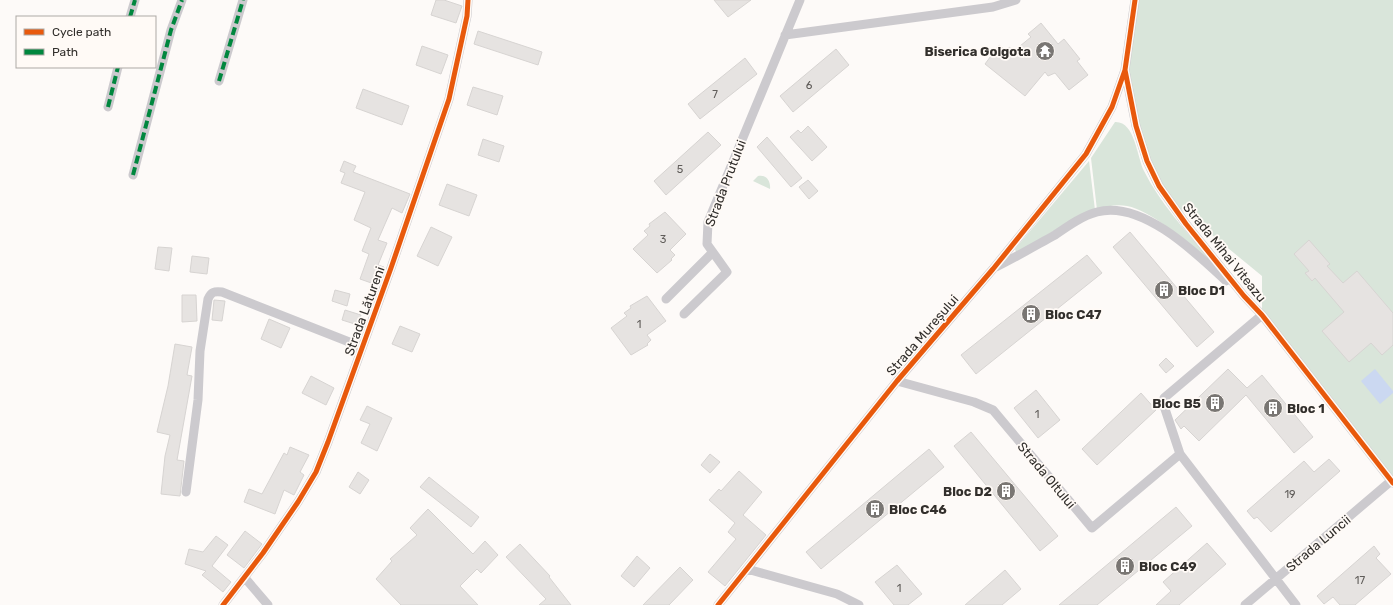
<svg xmlns="http://www.w3.org/2000/svg" width="1393" height="605" viewBox="0 0 1393 605" font-family="Rubik,sans-serif">
	<rect width="100%" height="100%" fill="#fdfaf8"/>
	<path fill="#d9e5da" d="M1135 0H1393V483L1262 315V276L1167 198 1159 186 1130 99 1127 46Z
		M1115 122C1135 121 1137 157 1144 171 1161 205 1188 233 1212 262 1190 245 1153 211 1127 206 1117 204 1107 206 1097 210L1091 158Z
		M1089 161 1095 210 1070 221 1021 251 1016 252 1015 249Z
		M758 176C766 174 771 181 770 189L753 181Z"/>
	<path fill="#cbd8f1" d="M1375 369 1393 391V393L1380 404 1361 381Z"/>
	<path fill="#e6e3e1" stroke="#d7d4d2" d="M436 0H444L462 6 456 23 431 15Z
		M714 0H751L728 17Z
		M1041 23 1058 44 1064 39 1080 59 1077 61 1088 75 1069 90 1055 73 1048 76 1045 72 1025 96 985 64 999 45 1006 51 1009 47 1014 51 1031 37 1028 34Z
		M478 31 542 52 538 65 474 44Z
		M422 46 448 55 441 74 416 65Z
		M836 49 849 65 793 112 780 96Z
		M745 58 757 74 700 119 688 104Z
		M473 87 503 96 497 115 467 105Z
		M363 89 409 106 402 125 356 108Z
		M808 126 827 147 812 161 790 137 798 130 801 133Z
		M708 132 721 145 666 195 654 181Z
		M767 137 802 178 791 187 757 147Z
		M483 139 504 146 499 162 478 155Z
		M344 161 356 166 353 172 410 194 402 213 392 208 378 240 387 243 378 265 384 267 377 285 360 279 369 254 362 251 371 228 354 220 365 192 341 183 345 173 340 171Z
		M808 180 818 191 809 199 799 187Z
		M447 184 477 195 469 216 439 205Z
		M665 212 686 234 670 250 675 255 671 259 672 260 657 273 633 249 648 235 644 231 650 226 649 224Z
		M431 227 452 237 438 266 417 256Z
		M1130 232 1214 332 1197 347 1113 247Z
		M1309 240 1330 264 1327 266 1343 283 1357 271 1393 313V345L1382 355 1371 343 1349 362 1322 331 1344 312 1315 278 1312 281 1305 273 1309 271 1294 254Z
		M158 247 172 248 169 271 155 269Z
		M1087 255 1102 273 976 374 961 355Z
		M192 256 209 258 207 274 190 272Z
		M335 290 350 294 347 306 332 301Z
		M182 295H196L197 321 182 322Z
		M647 296 666 321 647 335 651 340 647 344 648 345 631 355 611 328 627 316 624 313 631 308 630 306Z
		M214 300 225 301 222 321 212 320Z
		M345 310 361 315 358 325 342 320Z
		M269 319 290 328 281 348 261 339Z
		M400 326 420 334 412 352 392 344Z
		M175 344 192 347 187 375 192 376 177 460 184 461 180 496 161 494 165 456 170 435 157 432 168 386Z
		M1166 358 1174 366 1166 373 1159 365Z
		M1228 369 1247 388 1262 375 1313 437 1294 453 1246 395 1199 441 1184 426 1181 429 1175 420Z
		M311 376 334 388 326 405 302 393Z
		M1036 390 1060 420 1038 438 1014 408Z
		M1141 393 1156 410 1097 465 1082 449Z
		M367 406 392 418 377 451 361 443 370 424 360 420Z
		M971 432 1058 536 1040 551 954 446Z
		M290 447 309 455 300 472 304 475 294 495 284 490 275 514 244 502 249 489 262 494 284 453 287 455Z
		M929 449 944 467 821 569 806 552Z
		M710 454 720 462 710 473 701 465Z
		M1329 459 1340 471 1271 532 1257 517 1254 519 1247 511 1304 461 1314 472Z
		M739 471 762 492 743 515 766 535 725 586 708 572 736 539 728 532 735 523 709 500 719 489 721 491Z
		M358 472 369 480 360 494 349 487Z
		M429 477 479 517 471 527 420 487Z
		M1176 507 1192 526 1097 605H1059Z
		M428 509 473 554 485 541 498 555 481 573 477 569 460 586 478 605H401L376 579 392 561 390 559 417 535 410 528Z
		M245 531 262 544 244 568 227 555Z
		M216 536 228 545 212 566 231 582 223 592 202 575 206 571 185 564 189 549 203 552Z
		M1207 543 1226 564 1179 605H1156L1171 591 1163 582Z
		M520 544 550 576 549 577 571 605H539L546 599 506 557Z
		M1374 546 1380 554 1376 558 1391 574 1355 605H1340L1333 597 1324 604 1317 596Z
		M637 556 650 568 634 587 621 576Z
		M897 565 922 594 908 605H894L875 582Z
		M680 567 693 580 669 605H643Z
		M1005 570 1021 589 1002 605H965Z"/>
	<g fill="none" stroke-linecap="round" stroke-linejoin="round">
		<path stroke="#cccace" stroke-width="9" d="M1135 0 1125 70 1136 126 1147 161 1159 186 1186 224 1244 296 1262 315 1393 483
			M130 17 135 0
			M785 35 993 7 1016 0
			M219 81 243 0
			M108 107 118 67
			M133 175 171 30 182 0
			M996 267C1016 257 1035 246 1055 235 1068 226 1082 216 1097 212 1142 200 1196 253 1226 281
			M666 299 712 253
			M684 314 727 272 707 244 708 222 800 0
			M1262 315 1164 398 1163 403 1180 454 1296 605
			M897 381 974 402 993 410 1092 528 1180 454
			M186 492 198 400 200 351 208 299C211 292 214 291 222 292L362 347
			M747 569 837 594 859 605
			M245 578 268 605
			M223 605 263 553 298 502 316 472 328 442 391 268 449 99 467 16 468 0
			M718 605 897 381 993 269 1086 154 1112 107 1125 70
			M1245 605 1391 481"/>
		<path stroke="#00873e" stroke-width="4" stroke-dasharray="8 4" stroke-linecap="butt" d="M130 17 135 0
			M219 81 243 0
			M108 107 118 67
			M133 175 171 30 182 0"/>
		<defs>
			<path id="cycleway" d="M1135 0 1125 70 1136 126 1147 161 1159 186 1186 224 1244 296 1262 315 1393 483
				M223 605 263 553 298 502 316 472 328 442 391 268 449 99 467 16 468 0
				M718 605 897 381 993 269 1086 154 1112 107 1125 70"/>
		</defs>
		<use href="#cycleway" stroke="#fffaf6" stroke-width="8"/>
		<use href="#cycleway" stroke="#e8590c" stroke-width="5"/>
	</g>
	<defs>
		<symbol id="temple-disc" viewBox="-11 -11 22 22"><circle r="9.5" fill="#797673" stroke="#fffaf6"/><path d="M0-6L5-2H3V0L6.5 2.5H4V6H1.5V3h-3V6H-4V2.5H-6.5L-3 0V-2H-5Z" fill="#fff"/></symbol>
		<symbol id="building-disc" viewBox="-11 -11 22 22"><circle r="9.5" fill="#797673" stroke="#fffaf6"/><path d="M-4-6H4V6H1V3H-1V6H-4ZM-2.5-4.3h1.7v1.8h-1.7ZM.8-4.3h1.7v1.8H.8ZM-2.5-1h1.7V.8h-1.7ZM.8-1h1.7V.8H.8Z" fill="#fff"/></symbol>
	</defs>
	<g fill-rule="evenodd">
		<use href="#temple-disc" x="1034" y="40" width="22" height="22"/>
		<use href="#building-disc" x="1153" y="279" width="22" height="22"/>
		<use href="#building-disc" x="1020" y="303" width="22" height="22"/>
		<use href="#building-disc" x="1204" y="392" width="22" height="22"/>
		<use href="#building-disc" x="1262" y="397" width="22" height="22"/>
		<use href="#building-disc" x="995" y="480" width="22" height="22"/>
		<use href="#building-disc" x="864" y="498" width="22" height="22"/>
		<use href="#building-disc" x="1114" y="555" width="22" height="22"/>
	</g>
	<g text-anchor="middle" stroke-width="3.5" stroke-linejoin="round" paint-order="stroke">
		<g font-size="11" fill="#605d5a">
			<text x="809" y="89">6</text>
			<text x="715" y="98">7</text>
			<text x="680" y="173">5</text>
			<text x="663" y="243">3</text>
			<text x="639" y="328">1</text>
			<text x="1037" y="418">1</text>
			<text x="1290" y="498">19</text>
			<text x="1360" y="584">17</text>
			<text x="899" y="592">1</text>
		</g>
		<g font-size="13" font-weight="bold" fill="#322f2c" stroke="#fffaf6" text-anchor="start">
			<text x="1031" y="56" text-anchor="end">Biserica Golgota</text>
			<text x="1178" y="295">Bloc D1</text>
			<text x="1045" y="319">Bloc C47</text>
			<text x="1201" y="408" text-anchor="end">Bloc B5</text>
			<text x="1287" y="413">Bloc 1</text>
			<text x="992" y="496" text-anchor="end">Bloc D2</text>
			<text x="889" y="514">Bloc C46</text>
			<text x="1139" y="571">Bloc C49</text>
		</g>
		<g font-size="13" fill="#322f2c" stroke="#fffaf6">
			<text transform="translate(725 183) rotate(-69)" y="5">Strada Prutului</text>
			<text transform="translate(1225 252) rotate(51)" y="5">Strada Mihai Viteazu</text>
			<text transform="translate(364 311) rotate(-70)" y="5">Strada Lătureni</text>
			<text transform="translate(922 335) rotate(-49)" y="5">Strada Mureșului</text>
			<text transform="translate(1047 475) rotate(50)" y="5">Strada Oltului</text>
			<text transform="translate(1318 543) rotate(-40)" y="5">Strada Luncii</text>
		</g>
	</g>
	<rect x="16" y="16" width="140" height="52" fill="#fffaf6" stroke="#ada9a5"/>
	<rect x="24" y="29" width="20" height="6" fill="#e8590c" stroke="#ada9a5"/>
	<text x="52" y="36" font-size="12" fill="#322f2c">Cycle path</text>
	<rect x="24" y="49" width="20" height="6" fill="#00873e" stroke="#ada9a5"/>
	<text x="52" y="56" font-size="12" fill="#322f2c">Path</text>
</svg>
